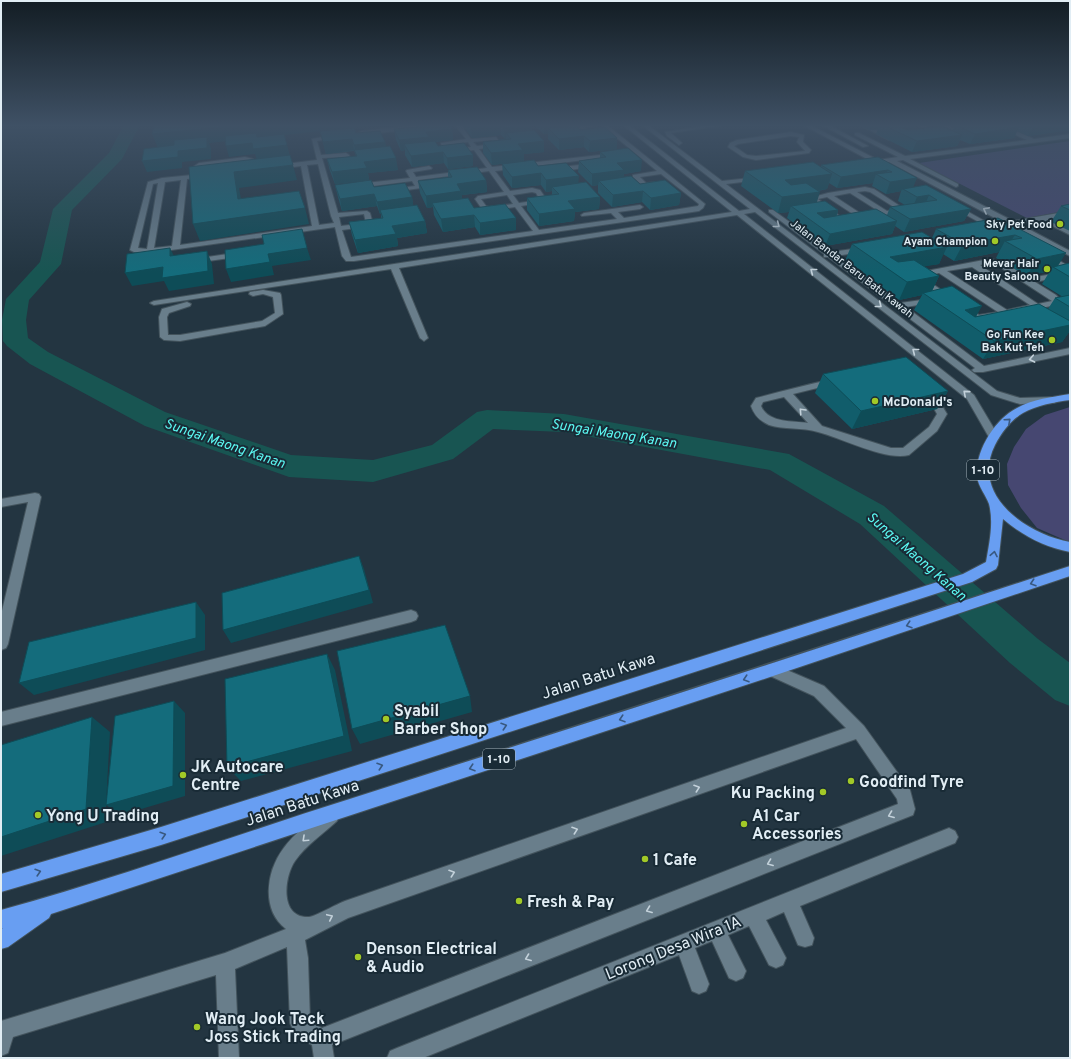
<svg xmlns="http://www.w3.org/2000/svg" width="1071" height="1059" viewBox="0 0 1071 1059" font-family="Overpass,sans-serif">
	<rect width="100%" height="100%" fill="#233541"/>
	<path fill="#464771" d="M1070 141V210L1027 218 919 163Z
		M1070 407V541H1067L1037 528 1021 508 1008 485 1007 464 1014 447 1026 429 1045 415Z"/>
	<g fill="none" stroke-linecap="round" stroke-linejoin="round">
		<path fill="#185552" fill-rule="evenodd" d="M124 125H140L122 159 72 210 61 264 29 300 26 320 28 338 48 352 165 412 291 455 373 460 432 445 477 412 487 410 564 414 789 454 884 506 1038 639 1070 663V706L1055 700 1010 663 860 524 770 470 564 432 493 429 453 459 373 482 289 477 145 426 30 364 7 346 3 341 2 320 6 299 40 262 53 209 109 153Z"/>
		<defs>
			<path id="minor" d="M419 125H436L433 127 361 135 358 133 361 131Z
				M455 125H461L471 139 496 137 502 145 501 146 479 149 492 167 618 153 619 154 616 156 495 171 510 191 532 188 540 190 547 200 546 202 521 206 539 230 617 219 611 213 582 216 581 215 584 213 640 205 643 207 640 209 618 212 624 218 698 206 699 204 661 174 640 177 646 183 659 182 662 184 661 185 643 186 633 177V175L657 171 601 125H607L705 204 703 208 699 211 354 261H346L342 256 335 227 150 253 134 252 130 250 148 182 162 178 192 175 193 167 199 163 245 157 253 159 256 170 251 171 248 161H245L201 167 199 168 198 174 207 173 210 175 209 176 187 179 180 245 312 226 301 166 277 169 274 167 277 165 317 160 312 139 337 134 340 136 339 137 317 141 321 155 346 153 349 155 352 162 338 166 335 164 336 163 346 161 344 157 322 158 338 213 367 211 370 213 373 224 370 226 342 230 351 257 533 231 515 207 489 211 482 209 475 199 478 196 504 192 489 171 418 180 422 187 421 188 393 192 391 191V189L415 186 412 181 357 188 354 186 357 184 410 178 406 171 407 170 429 166 432 168 431 169 413 172 416 177 487 168 474 150C463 151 443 157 441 143L466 139ZM492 140 495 144 477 146 473 142ZM468 142 471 147 452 149 447 145ZM318 164 331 216 334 223 319 225 307 165ZM181 180 172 246 154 248 165 182ZM158 183 147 249 138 248 153 184ZM532 192 536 193 540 200 519 203 513 195ZM507 195 513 204 489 207 486 206 481 199ZM364 214 366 223 341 226 339 217Z
				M584 125H599L585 128 590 133 596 132 599 134 587 136 578 127Z
				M623 125H629L739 211 750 209 642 125H648L722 181 760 177V179L758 180 726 184 997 391 1020 398 1054 397 1059 400 1054 403 1020 404 991 395 755 212 744 214 974 395 999 437 998 439H990L967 399 737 215 399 268 428 338 424 341 420 338 391 269 154 305 150 303 154 301 732 212Z
				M709 125H724L671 133 682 143 679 145 667 136 665 132Z
				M803 125H810L878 160 898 157 855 135V133H859L905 156 1027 140 993 125H1001L1034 139 1070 134V138L910 159 958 184V186L956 187 903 160 897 161 1013 221 1070 211V215L1048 219 1070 230V235L1041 220 1019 224 1070 251V256L1008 225 889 162 879 165 867 164V162L871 161Z
				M822 125H829L868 146 863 147Z
				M860 125H867L894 139 889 140Z
				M917 125H924L941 134 936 135Z
				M941 125H948L959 131 941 134V132L950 130Z
				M791 132 804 135 803 142 811 150 809 153 756 160 743 157 728 147 730 143 737 140ZM791 136 799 137 797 142 805 151 756 156 747 155 734 146 738 144Z
				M588 164 591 166 590 167 570 170 567 168 570 166Z
				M865 187 874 189 906 210 903 212 843 222 838 220 810 198 828 193ZM865 191 870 192 897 209 887 211 857 192ZM850 193 880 212 863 215 834 196ZM827 197 856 216 842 218 818 199Z
				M952 205H956L999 229 995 231 993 230 952 207Z
				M769 210H773L831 252 867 247V251L836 256 900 303 936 298 937 300 936 302 906 307 984 366 1070 348V354L983 372H974L972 370 975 368 828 257H824V254L769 212Z
				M241 252 245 254 244 256 194 263 190 261 194 259Z
				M1042 254H1048L1070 267V272L1042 258Z
				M989 259 1002 261 1029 278 1065 272V276L1035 282 1056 295 1062 302 1061 304 977 321 916 280 914 276 921 272ZM989 263 997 265 1052 301 1038 304 980 265ZM972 267 1030 305 1007 310 947 271ZM939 273 998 312 979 315 922 277Z
				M263 290 280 293 281 295 283 314 265 326 180 341 164 340 160 337 159 317 162 309 187 302 191 304 190 306 169 313 167 317 168 335H180L262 321 275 313 273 297 263 294 253 296 249 294 250 292Z
				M902 369C929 376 934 392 947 414L937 431 909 455C885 461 842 438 818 432 802 427 784 430 769 425 760 421 754 415 751 406L756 398C803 386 852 372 902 369ZM901 375 917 382 922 387 937 414 929 427 903 448H891L822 426 793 394C828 385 865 377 901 375ZM784 397 808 423C792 421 768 423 761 406L763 402Z
				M35 493 39 494 41 497 8 644 6 648 1 650V615L28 502 1 507V499Z
				M411 610 416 612 418 616 416 620 411 622 1 726V712Z
				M773 664 824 686 864 726 910 790 915 809 913 815 332 1045 334 1058H314L312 1045C301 1039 295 1035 290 1023L287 947 235 969 239 1058H219L216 975 13 1037 8 1053 1 1056V1021L225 953 286 929C261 910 266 872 283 849 294 833 311 822 325 809L331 807 337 809 339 815 337 821C323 834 306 845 295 861 284 877 279 918 309 917 316 916 337 904 345 901L846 728 814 696 768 675 766 670 768 665ZM856 739 897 799 898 804 322 1028 313 1024 310 1020 308 958 305 940 348 918Z
				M949 828 955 831 958 837 955 843 800 906 814 938 812 945 805 947 798 945 784 912 766 920 786 958 783 965 776 968 769 965 749 926 728 935 746 971 743 978 736 981 729 978 712 941 695 948 709 984 706 991 699 994 692 991 679 955 423 1058H387L390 1051 397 1048Z"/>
			<path id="highway" d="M1070 394V400C1055 402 1037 405 1023 413 1011 420 1002 432 995 445 970 495 1026 534 1070 542V552C1044 547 1023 536 1003 519L998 565 996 569 972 582 161 845 1 892V874L161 827 963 574 986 562C989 544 994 523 989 504 986 495 978 487 977 476 975 451 995 419 1017 408 1032 399 1053 397 1070 394Z
				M1070 566V576L773 676 51 914 49 918 8 947 1 949V929L3 928H1V910C121 877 238 834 356 797 594 721 832 644 1070 566Z"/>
		</defs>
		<use href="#minor" stroke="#43535c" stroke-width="2"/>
		<use href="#highway" stroke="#43535c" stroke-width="2"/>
		<use href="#minor" fill="#697e8b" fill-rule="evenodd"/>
		<use href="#highway" fill="#689ef2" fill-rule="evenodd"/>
	</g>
	<path fill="#115d6b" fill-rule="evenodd" d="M416 125H449L452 129 453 140 435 142 438 146 473 166 448 169 444 163 412 167 405 155V150L401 151 396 140 394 129 416 127Z
		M464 125H531L532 130 544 152 524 154V161L492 165 483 153V142L505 139 501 135 472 138 464 127Z
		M534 125H572L617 149 589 152 584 147 559 150 548 139V134H544Z
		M859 125H912L913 130H952L955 125H1070V128L1069 130 1028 136 1017 131 1014 138 970 144 960 140 957 146 912 152 876 134 878 129 869 130Z
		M320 131 356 133 385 142 386 147 398 170 368 173 369 180 335 184 330 171 327 159 356 156 354 151 326 154Z
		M600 152 641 171 624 174 623 177 640 184 681 193 679 205 650 210 642 202 612 207 598 193V185L592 186 578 172 579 161 600 158Z
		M878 157 913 187 971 209 964 221 904 232 895 226 892 234 825 246 787 218 789 212 778 213 741 186 745 171 821 167V165ZM829 183 837 188 873 183 872 186 886 194 901 191 898 201 905 205 890 207 887 215 837 216 838 210 817 202 818 191 827 189Z
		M502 164 538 166 578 183 600 197 599 209 575 212 574 221 539 226 527 210V198L552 195V191L546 192 541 185 512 188 503 175Z
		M448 170 486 180 487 192 462 195V199L474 208 516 218V230L480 235 475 227 443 232 434 215 433 207 427 208 420 193 418 181 448 177Z
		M335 185 412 197 413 206 425 221 427 233 397 238 398 246 358 253 352 235 349 222 381 218V214H380L377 206 342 211 338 197Z
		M1070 204V231L1051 222 1061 206Z
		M998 218 1058 266 1070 263V332H1069L1062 342 983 359 914 310 922 295 899 300 845 261 852 244 932 238 936 229ZM999 252 996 258 1027 276 1050 271 1042 284 1063 297 1055 298 1048 309 976 316 932 291 939 276 924 266 939 264 943 254 954 261Z
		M823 374 948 391 937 409 852 429 815 393Z"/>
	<path fill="#0e4c57" d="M241 125H377L209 143 211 148V159L182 162V168L147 172 142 161 158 148 152 134Z
		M492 125H501V135L472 138 471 127Z
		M532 125V136L506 133V139H505L504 128Z
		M544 125H572L571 131 548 128V134H544Z
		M871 125H880L878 129 869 130Z
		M1034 125H1070V128L1069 130 1028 136Z
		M915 126 910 137 902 128Z
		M1019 127 1014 138 970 144 975 134Z
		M452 129 453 140 404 144 405 150 401 151 399 140 426 132Z
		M962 135 957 146 912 152 917 141Z
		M584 136V147L559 150V139Z
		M617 138V149L589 152 590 141Z
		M352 139 354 150 326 154 323 142Z
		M544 141V152L524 154V161L492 165 491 153 518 144Z
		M385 142 387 153 357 156 354 145Z
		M252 143 287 145 290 156 257 160 255 154 229 157 226 146Z
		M443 152 444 163 412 167 411 156Z
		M473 155V166L448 169 447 158Z
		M396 158 398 170 368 173 369 180 335 184 332 172 364 162Z
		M642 160 641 171 624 174 623 182 599 181 598 185 592 186V174L617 163Z
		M293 165 297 180 239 188 244 215 238 199 234 172Z
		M888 170 884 179 876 174 873 183 837 188 841 177Z
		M541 173V185L512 188V177Z
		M832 174 827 189 781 196 785 180Z
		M579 176 578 187H552V191L546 192V180Z
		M917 178 912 190 903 189 901 191 886 194 890 182Z
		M486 180 487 192 462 195V203H432L433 207 427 208 426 196 457 184Z
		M643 191 642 202 612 207 613 195Z
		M820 192 815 208 791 206 789 212 778 213 782 197Z
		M681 193 679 205 650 210 651 198Z
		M374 194 377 206 342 211 340 199Z
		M929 195 924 207 912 209 917 197Z
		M412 197 414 209 380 210 381 214H380L377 202Z
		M600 197 599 209 575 212 574 221 539 226V214L568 201Z
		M305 208 309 224 200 241 193 224Z
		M971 209 964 221 904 232 910 219Z
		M838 210 834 223 818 225 817 213Z
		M474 215 475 227 443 232 441 219Z
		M516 218V230L480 235V223Z
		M425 221 427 233 397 238 398 246 358 253 355 240 392 226Z
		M897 221 892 234 825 246 830 234Z
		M1015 235 1009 244 1005 241 999 252 954 261 963 244Z
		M947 247 939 264 893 272 890 257Z
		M170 248 176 260 170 256Z
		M307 248 311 260 272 266 274 275 231 282 226 269 268 254Z
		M207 251 212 264 214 284 169 291 164 281 132 286 125 273Z
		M1066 253 1056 269 1053 267 1050 271 1027 276 1037 259Z
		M939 276 931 293H923L922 295 899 300 907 282Z
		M982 306 972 324 965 310Z
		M1070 325V331L1062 342 983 359 994 341Z
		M948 391 937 409 852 429 861 411Z
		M359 556 364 569 373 603 231 643 223 630Z
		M196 602 205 615V650L34 695 19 683Z
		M327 654 335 670 352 751 241 781 227 767Z
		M470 696 472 712 360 744 352 729Z
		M174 701 185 713V796L121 815 106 805V822L1 856V837L92 717 110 732 106 805Z"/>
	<path fill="#146c7c" stroke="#0e4c57" d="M154 125H241L152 134Z
		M418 125H449L452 129 426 132 429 137 399 140 394 129 418 127Z
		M469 125H492L471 127Z
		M502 125H532L504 128Z
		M575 125 580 130 605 127 617 138 590 141 584 136 559 139 548 128Z
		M883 125H912L915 126 902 128 908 130 942 126 962 135 917 141Z
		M955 125H1013L1019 127 975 134Z
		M354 128 356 133 380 131 385 142 354 145 352 139 323 142 320 131Z
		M534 130 544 141 518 144 523 150 491 153 483 142 511 139 506 133Z
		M256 133 257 137 284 134 287 145 253 149 252 143 226 146 225 136Z
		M207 137V148L178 151V157L142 161 144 149 174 145V140Z
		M435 141 438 146 464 143 473 155 447 158 443 152 411 156 404 144Z
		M390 146 396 158 364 162 367 168 332 172 327 159 357 156 354 150Z
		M628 148 642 160 617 163 624 170 592 174 579 161 606 157 600 152Z
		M290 155 293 165 234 172 238 199 299 191 305 208 193 224 189 167Z
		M878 157 917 178 890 182 876 174 892 172 888 170 841 177 821 165Z
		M534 160 538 166 566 163 579 176 546 180 541 173 512 177 502 164Z
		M813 162 832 174 785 180 791 185 806 183 820 192 782 197 745 171Z
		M477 167 486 180 457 184 461 191 426 196 418 181 452 177 448 170Z
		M631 176 640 184 665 180 681 193 651 198 643 191 613 195 599 181Z
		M371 180 374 187 405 183 412 197 377 202 374 194 340 199 335 185Z
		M586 182 600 197 568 201 575 209 539 214 527 198 559 194 552 187Z
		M926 185 971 209 910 219 890 207 937 200 929 195 917 197 903 189Z
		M468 198 474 208 505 204 516 218 480 223 474 215 441 219 432 203Z
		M825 201 838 210 817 213 824 218 876 209 897 221 830 234 791 206Z
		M1070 204V210L1061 206Z
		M417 205 425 221 392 226 396 234 355 240 349 222 383 218 380 210Z
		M998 218 1066 253 1037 259 1005 241 1022 238 1015 235 963 244 936 229Z
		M302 229 307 248 268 254 270 262 226 269 225 250 264 244 262 235Z
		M922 232 947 247 890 257 898 262 914 260 939 276 907 282 852 244Z
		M170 248V256L207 251 208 271 162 278 163 267 125 273 127 254Z
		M1070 263V277L1053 267Z
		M952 286 982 306 965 310 975 317 1039 304 1070 321V325L994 341 923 293Z
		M1070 295V307L1055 298Z
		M906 357 948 391 861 411 823 374Z
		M359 556 369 590 223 630 222 593Z
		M196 602V638L19 683 29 642Z
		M445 625 470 696 352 729 337 651Z
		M327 654 344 736 227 767 225 679Z
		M174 701 173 786 106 805 115 716Z
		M92 717 86 809 1 837V745Z"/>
	<defs><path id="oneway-chevron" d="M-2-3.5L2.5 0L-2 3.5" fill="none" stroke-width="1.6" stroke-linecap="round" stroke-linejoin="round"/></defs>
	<g stroke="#c3d1da">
		<use href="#oneway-chevron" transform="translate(986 210) rotate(-152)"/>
		<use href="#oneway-chevron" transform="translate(777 225) rotate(38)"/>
		<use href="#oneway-chevron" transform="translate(813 271) rotate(-142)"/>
		<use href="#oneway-chevron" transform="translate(879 305) rotate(38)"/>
		<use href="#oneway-chevron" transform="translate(915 351) rotate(-142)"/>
		<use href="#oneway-chevron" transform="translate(1032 359) rotate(169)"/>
		<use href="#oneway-chevron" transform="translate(966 393) rotate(-139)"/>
		<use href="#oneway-chevron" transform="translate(802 411) rotate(-133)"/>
		<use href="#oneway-chevron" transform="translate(697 788) rotate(-19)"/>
		<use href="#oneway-chevron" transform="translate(891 815) rotate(159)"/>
		<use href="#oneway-chevron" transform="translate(575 830) rotate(-19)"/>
		<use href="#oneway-chevron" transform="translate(305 839) rotate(137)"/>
		<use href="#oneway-chevron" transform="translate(770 863) rotate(159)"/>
		<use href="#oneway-chevron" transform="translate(452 873) rotate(-19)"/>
		<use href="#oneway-chevron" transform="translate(649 910) rotate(159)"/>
		<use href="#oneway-chevron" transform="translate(330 917) rotate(-25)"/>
		<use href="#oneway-chevron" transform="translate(528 958) rotate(159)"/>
	</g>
	<g stroke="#395981">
		<use href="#oneway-chevron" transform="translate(1008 421) rotate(-42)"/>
		<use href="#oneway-chevron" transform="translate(994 554) rotate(-79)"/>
		<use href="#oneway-chevron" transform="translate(1033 583) rotate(162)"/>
		<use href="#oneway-chevron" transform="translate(909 625) rotate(162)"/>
		<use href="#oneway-chevron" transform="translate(746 679) rotate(162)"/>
		<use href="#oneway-chevron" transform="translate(622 719) rotate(162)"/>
		<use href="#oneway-chevron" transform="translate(504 726) rotate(-18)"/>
		<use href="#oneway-chevron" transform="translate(380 766) rotate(-18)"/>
		<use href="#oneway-chevron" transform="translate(472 768) rotate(162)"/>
		<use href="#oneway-chevron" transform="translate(163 835) rotate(-17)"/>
		<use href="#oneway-chevron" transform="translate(38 872) rotate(-17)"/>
	</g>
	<linearGradient id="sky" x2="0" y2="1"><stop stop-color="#131d24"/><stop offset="0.46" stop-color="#3f5165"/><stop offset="1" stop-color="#3f5165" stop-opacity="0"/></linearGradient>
	<rect width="1071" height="273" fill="url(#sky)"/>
	<g fill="#a2c927" stroke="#192b36" stroke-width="1.5">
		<circle cx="1060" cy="224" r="4"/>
		<circle cx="995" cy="241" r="4"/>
		<circle cx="1047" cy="269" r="4"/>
		<circle cx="1052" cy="340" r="4"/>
		<circle cx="875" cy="401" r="4"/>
		<circle cx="386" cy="719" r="4"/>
		<circle cx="183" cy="775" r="4"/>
		<circle cx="851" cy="781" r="4"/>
		<circle cx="823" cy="792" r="4"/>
		<circle cx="38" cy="815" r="4"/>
		<circle cx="744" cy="824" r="4"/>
		<circle cx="645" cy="859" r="4"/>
		<circle cx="519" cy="901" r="4"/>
		<circle cx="358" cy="957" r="4"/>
		<circle cx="197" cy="1027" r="4"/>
	</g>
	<g text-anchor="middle" stroke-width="4" stroke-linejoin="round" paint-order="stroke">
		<g font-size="11" font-weight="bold" fill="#e1edf4" stroke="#192b36" text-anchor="end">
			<text x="1052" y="228">Sky Pet Food</text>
			<text x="987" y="245">Ayam Champion</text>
			<text x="1039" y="267">Mevar Hair<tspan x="1039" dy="13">Beauty Saloon</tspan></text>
			<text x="1044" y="338">Go Fun Kee<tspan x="1044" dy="13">Bak Kut Teh</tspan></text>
		</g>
		<g font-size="11" fill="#e1edf4" stroke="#192b36">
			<text transform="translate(852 268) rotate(38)" y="4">Jalan Bandar Baru Batu Kawah</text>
		</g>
		<g fill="#192b36" stroke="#a5b3bb" stroke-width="1">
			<rect x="967" y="460" width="32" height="20" rx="3"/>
			<rect x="483" y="749" width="32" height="20" rx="3"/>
		</g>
		<g font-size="12" font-weight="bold" fill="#e1edf4">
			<text x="983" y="474">1-10</text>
			<text x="499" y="763">1-10</text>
		</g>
		<g font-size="13" font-weight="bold" fill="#e1edf4" stroke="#192b36" text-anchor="start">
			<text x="883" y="406">McDonald's</text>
		</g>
		<g font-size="14" font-style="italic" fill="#5bf8f2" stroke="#192b36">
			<text transform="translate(614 433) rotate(9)" y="5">Sungai Maong Kanan</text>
			<text transform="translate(225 443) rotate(19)" y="5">Sungai Maong Kanan</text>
			<text transform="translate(917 556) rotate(41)" y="5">Sungai Maong Kanan</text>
		</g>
		<g font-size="16" fill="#e1edf4" stroke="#192b36">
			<text transform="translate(598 675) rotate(-18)" y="6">Jalan Batu Kawa</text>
			<text transform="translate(302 802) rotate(-18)" y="6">Jalan Batu Kawa</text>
			<text transform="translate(673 947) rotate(-22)" y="6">Lorong Desa Wira 1A</text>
		</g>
		<g font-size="16" font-weight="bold" fill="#e1edf4" stroke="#192b36" text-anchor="start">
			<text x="394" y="716">Syabil<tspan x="394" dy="18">Barber Shop</tspan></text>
			<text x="191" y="772">JK Autocare<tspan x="191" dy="18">Centre</tspan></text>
			<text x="859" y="787">Goodfind Tyre</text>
			<text x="815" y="798" text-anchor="end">Ku Packing</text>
			<text x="46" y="821">Yong U Trading</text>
			<text x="752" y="821">A1 Car<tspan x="752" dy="18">Accessories</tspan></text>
			<text x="653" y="865">1 Cafe</text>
			<text x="527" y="907">Fresh &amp; Pay</text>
			<text x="366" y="954">Denson Electrical<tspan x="366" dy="18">&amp; Audio</tspan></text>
			<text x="205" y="1024">Wang Jook Teck<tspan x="205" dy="18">Joss Stick Trading</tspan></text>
		</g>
	</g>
	<rect width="1071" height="1059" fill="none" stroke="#e1edf4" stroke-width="4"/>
</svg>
